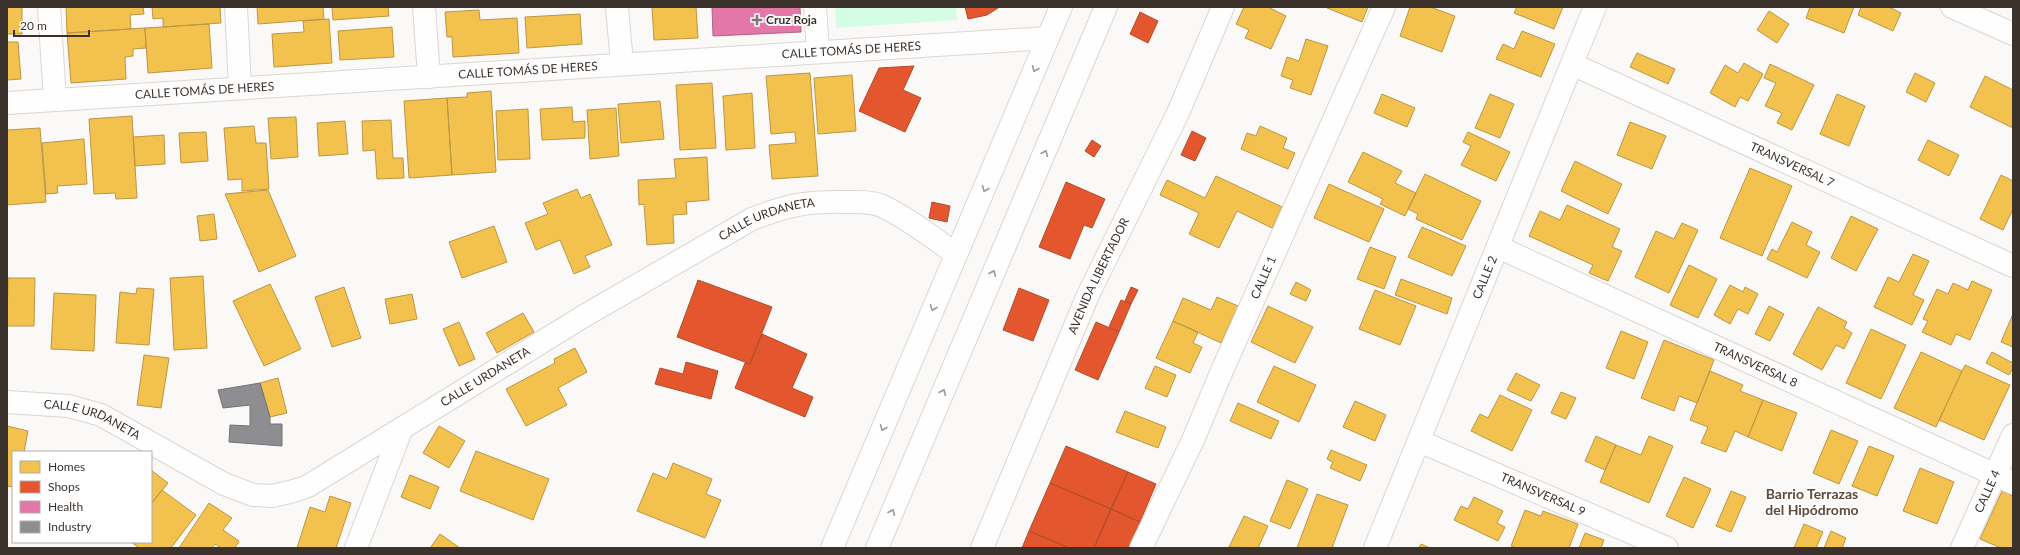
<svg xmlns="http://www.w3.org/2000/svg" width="2020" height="555" viewBox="0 0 2020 555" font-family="Lato,sans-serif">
	<rect width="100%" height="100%" fill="#fbf9f7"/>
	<path fill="#d5fce5" d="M835 7H956L957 20 836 28Z"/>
	<path fill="#f2c14e" stroke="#bb9644" d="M7 7H22V34H7Z
		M66 7H143L144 14 130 15 131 29 67 33Z
		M152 7H220L221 23 163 27V18L153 19Z
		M257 7H323L324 19 258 24Z
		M332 7H388L389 16 333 20Z
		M652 7H696L698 38 654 40Z
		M1244 7H1268L1286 16 1271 49 1245 38 1249 30 1236 24Z
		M1327 7H1368L1362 22 1327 8Z
		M1410 7H1430L1455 16 1442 52 1400 36Z
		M1517 7H1563L1554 29 1514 13Z
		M1810 7H1854L1844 33 1806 18Z
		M1861 7H1889L1901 13 1893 31 1858 15Z
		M479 10 480 20 517 18 519 53 453 57 452 37H447L445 12Z
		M1769 11 1789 24 1777 43 1757 30Z
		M580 14 582 44 527 48 525 17Z
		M329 19 332 63 274 67 272 34 304 32 303 21Z
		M209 24 212 68 148 73 145 28Z
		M392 27 394 57 340 60 338 31Z
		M145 28 146 48 133 49V56L125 57 126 79 71 83 67 33Z
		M1522 31 1555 44 1541 77 1496 59 1503 44 1514 49Z
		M1306 39 1328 46 1311 95 1290 88 1293 80 1281 76 1287 57 1299 61Z
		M7 42H18L21 79 7 80Z
		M1637 53 1675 69 1668 84 1630 67Z
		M1744 63 1763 74 1748 101 1740 97 1735 107 1710 93 1725 65 1738 73Z
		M1770 64 1814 85 1792 130 1777 123 1782 113 1765 106 1776 83 1764 78Z
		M810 73 818 176 772 179 769 145 796 143 795 132 771 134 766 76Z
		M1915 73 1935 83 1926 102 1906 92Z
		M852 75 856 131 818 134 814 78Z
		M1985 76 2013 90V128L1970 107Z
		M712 83 716 148 680 150 676 85Z
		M491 91 496 172 452 175 447 98 467 97V93Z
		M752 93 755 148 726 150 723 96Z
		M1382 94 1415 108 1407 127 1374 113Z
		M1490 94 1514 104 1500 138 1475 128Z
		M1837 94 1865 106 1849 146 1820 134Z
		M447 98 452 175 409 178 404 101Z
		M660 101 664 139 621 143 618 104Z
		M572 107 573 122 585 121V138L542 140 540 109Z
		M616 108 619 156 590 159 587 110Z
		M528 109 530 159 498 160 496 111Z
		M132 116 137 198 116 199 115 193 94 194 89 119Z
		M296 117 298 157 271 159 268 118Z
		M391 120 393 158H403L404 178 377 179 375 150 363 151 362 121Z
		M345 121 348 154 319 156 317 123Z
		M1630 122 1666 136 1652 169 1617 155Z
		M254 126 256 143H266L269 189 242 191V179L228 180 224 128Z
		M1260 126 1287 138 1283 148 1295 153 1288 169 1241 149 1247 133 1256 136Z
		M40 128 46 202 7 205V130Z
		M206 132 208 161 181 163 179 133Z
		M1468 132 1510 152 1496 181 1461 165 1471 146 1463 142Z
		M164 135 165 164 135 166 133 137Z
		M84 139 87 184 57 186 58 193 46 194 42 143Z
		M1928 140 1959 155 1949 176 1918 160Z
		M1363 152 1402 171 1395 183 1416 193 1405 216 1380 204 1383 199 1348 182Z
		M707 157 709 200 686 202 687 214 673 215 674 243 647 245 644 204 639 205 638 180 676 178 674 159Z
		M1575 161 1622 184 1608 214 1561 191Z
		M1750 168 1792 186 1762 256 1720 238Z
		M1425 174 1481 201 1462 240 1416 219 1418 214 1408 209Z
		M2001 175 2013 181V209L2003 230 1980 219Z
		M1216 176 1282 207 1272 228 1237 211 1219 248 1189 234 1199 213 1160 195 1167 180 1205 198Z
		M1329 184 1384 209 1369 242 1314 218Z
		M577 189 581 198 590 194 612 245 585 256 590 267 574 274 560 240 536 250 525 223 548 214 543 203Z
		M268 190 296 256 259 272 225 194Z
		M1567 205 1620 229 1612 247 1622 251 1608 281 1589 273 1593 265 1529 236 1540 211 1560 220Z
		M214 214 217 239 200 241 197 216Z
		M1851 216 1878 229 1856 271 1831 258Z
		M1792 222 1812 232 1806 245 1820 252 1807 278 1767 259 1772 249 1777 252Z
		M1682 223 1698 230 1669 293 1635 277 1656 231 1674 239Z
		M494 226 507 262 462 278 449 242Z
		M1422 227 1466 246 1452 276 1408 257Z
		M1370 247 1396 257 1384 289 1357 279Z
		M1913 254 1929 261 1913 295 1924 300 1912 325 1874 307 1888 277 1899 282Z
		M1689 265 1717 279 1698 318 1670 305Z
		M203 276 207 348 174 350 170 278Z
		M8 278H35L34 326H7Z
		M1401 279 1452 298 1447 314 1395 295Z
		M1972 281 1992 290 1970 340 1956 334 1951 345 1922 332 1928 321 1923 319 1937 289 1948 294 1953 283 1968 290Z
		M1296 282 1311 290 1306 301 1290 294Z
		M270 284 301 349 264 366 233 301Z
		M1730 285 1743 292 1745 287 1758 294 1748 314 1738 309 1730 324 1714 315Z
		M344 287 361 338 332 347 315 297Z
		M137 288 154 289 149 345 116 343 120 292 136 294Z
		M1375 290 1416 306 1400 345 1359 329Z
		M54 293 96 295 94 351 51 349Z
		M412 294 417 319 390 324 385 299Z
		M1217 297 1238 306 1221 343 1173 321 1183 298 1211 310Z
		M1268 306 1313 327 1295 363 1251 342Z
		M1769 306 1784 314 1770 341 1755 334Z
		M1818 307 1847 322 1844 328 1852 333 1844 349 1836 345 1822 370 1793 354Z
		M523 313 534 332 497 353 486 333Z
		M2013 314V347L2001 342Z
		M1173 321 1198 332 1193 343 1202 347 1190 373 1156 358Z
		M459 322 475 359 459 366 443 329Z
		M1871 329 1906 345 1881 399 1846 383Z
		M1621 331 1648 342 1634 379 1606 368Z
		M1664 340 1714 360 1697 403 1679 396 1674 411 1641 398Z
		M575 348 587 372 558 388 567 405 526 426 506 389 555 363 554 359Z
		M1921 352 1962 371 1936 427 1894 408Z
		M1992 352 2013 363V368L2009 375 1986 363Z
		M144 355 169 358 161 408 137 405Z
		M1965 365 2010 385 1984 440 1939 420Z
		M1155 366 1176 375 1167 397 1145 388Z
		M1274 366 1316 385 1299 422 1257 402Z
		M1710 371 1743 385 1740 391 1763 400 1748 437 1735 431 1726 452 1701 443 1708 427 1690 420Z
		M1516 373 1540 385 1531 401 1507 390Z
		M278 378 287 413 270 417 260 383Z
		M1561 392 1576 398 1566 419 1551 413Z
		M1500 395 1532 410 1512 451 1471 431 1480 414 1488 418Z
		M1763 400 1797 413 1782 451 1748 437Z
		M1355 401 1386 415 1375 441 1343 427Z
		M1238 403 1279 421 1271 439 1230 421Z
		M1125 411 1166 427 1158 448 1116 432Z
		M7 426 28 431 24 452H13V487L7 486Z
		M439 426 465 441 449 468 423 453Z
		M1831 430 1858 441 1839 484 1813 473Z
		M1596 436 1616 445 1605 470 1585 461Z
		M1649 436 1673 446 1649 503 1600 482 1616 445 1641 455Z
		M1869 446 1894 456 1877 496 1852 486Z
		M1331 450 1367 465 1360 481 1330 468 1333 462 1327 459Z
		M476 451 549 479 533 520 460 491Z
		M673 463 712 479 706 494 721 500 705 538 637 511 653 473 667 479Z
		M1920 468 1954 482 1937 524 1903 511Z
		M151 470 168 483 151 504Z
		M410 475 439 487 430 509 401 497Z
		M1684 477 1711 489 1693 528 1666 516Z
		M1287 480 1308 489 1290 529 1270 521Z
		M162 490 196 515 171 548H139L131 542H151V504Z
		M1731 491 1746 497 1731 532 1716 526Z
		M2002 491 2013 496V548H2001L1980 539Z
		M1317 494 1348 505 1332 548H1297Z
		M330 496 351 503 336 548H297L310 507 325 512Z
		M1474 497 1503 511 1497 523 1505 527 1498 541 1454 520 1461 506 1468 509Z
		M209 503 232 518 223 530 239 541 235 548H221L215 544 212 548H179Z
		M1525 510 1541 516 1543 511 1578 524 1569 548H1516L1511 546Z
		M1244 516 1268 526 1258 548 1229 547Z
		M1804 524 1823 532 1816 548H1794Z
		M1831 531 1846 538 1842 548H1824Z
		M1585 533 1604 540 1601 548H1579Z
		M440 534 460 548H430Z
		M1421 544 1430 548H1419Z"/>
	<path fill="#e4572e" stroke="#b14c2d" d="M965 7H998V8L987 15 968 19Z
		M1140 12 1158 21 1148 43 1130 34Z
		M914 66 903 90 921 98 905 132 859 111 879 68Z
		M1192 131 1206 138 1195 161 1181 155Z
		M1092 140 1101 146 1094 157 1085 151Z
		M1066 182 1105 199 1092 228 1084 225 1070 259 1039 247Z
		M932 202 950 206 947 222 929 218Z
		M698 280 772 307 750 364 677 337Z
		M1131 287 1138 290 1131 304 1125 301Z
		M1019 288 1049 300 1033 341 1003 330Z
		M1121 300 1131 304 1119 332 1109 327Z
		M1096 322 1119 332 1098 380 1075 370Z
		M762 334 807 354 792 388 813 397 805 417 735 388 745 363 750 364Z
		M686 362 718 371 711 399 655 384 660 368 683 374Z
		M1066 446 1128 472 1111 509 1050 483Z
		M1128 472 1156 484 1140 522 1111 509Z
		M1050 483 1111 509 1094 548H1069L1029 531Z
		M1111 509 1140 522 1128 548H1094Z
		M1029 531 1069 548H1022Z"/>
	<path fill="#e377a8" stroke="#b16283" d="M712 7H800L801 32 713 36Z"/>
	<path fill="#8d8d92" stroke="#747273" d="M260 383 270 417V424H282V446L229 442 230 425 250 426V405L223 408 218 390Z"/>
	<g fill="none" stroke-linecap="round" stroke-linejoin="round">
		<defs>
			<g id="minor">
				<path d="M49 7 55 100"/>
				<path d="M236 7 240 88"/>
				<path d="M424 7 429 77"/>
				<path d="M617 7 622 64"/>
				<path d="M815 7 818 51"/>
				<path d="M1952 7 2013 34"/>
				<path id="s1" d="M1572 64 2013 266"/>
				<path id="s2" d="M7 103 1048 38"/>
				<path id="s3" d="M1498 247 2013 483"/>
				<path id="s4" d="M7 402 69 406 101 415 224 484 253 495 272 496 294 491 308 486 584 316 752 219C788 205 807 201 846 202 858 202 871 201 882 206 908 218 933 238 956 254"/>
				<path id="s5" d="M1419 441 1667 548"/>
				<path d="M356 548 402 428"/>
				<path id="s6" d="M982 548 1088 295 1178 113 1223 7"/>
				<path id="s7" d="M1141 548 1193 440 1221 373 1384 7"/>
				<path id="s8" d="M1375 548 1595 7"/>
				<path id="s9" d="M1962 548 2013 435"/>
			</g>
			<path id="major" d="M832 548 1061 7
				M877 548 1106 7"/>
		</defs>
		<use href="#minor" stroke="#dbd6d2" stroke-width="24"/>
		<use href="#major" stroke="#dbd6d2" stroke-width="24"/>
		<use href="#minor" stroke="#fefefe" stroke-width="22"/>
		<use href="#major" stroke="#fefefe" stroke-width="22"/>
	</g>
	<defs><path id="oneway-chevron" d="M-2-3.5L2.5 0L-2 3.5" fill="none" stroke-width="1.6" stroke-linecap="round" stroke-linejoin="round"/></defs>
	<g stroke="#9c9895">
		<use href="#oneway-chevron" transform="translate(1035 69) rotate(113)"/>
		<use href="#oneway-chevron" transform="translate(1045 153) rotate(-67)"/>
		<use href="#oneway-chevron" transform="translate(985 189) rotate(113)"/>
		<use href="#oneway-chevron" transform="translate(993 273) rotate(-67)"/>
		<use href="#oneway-chevron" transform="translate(933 308) rotate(113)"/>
		<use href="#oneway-chevron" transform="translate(943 392) rotate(-67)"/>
		<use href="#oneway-chevron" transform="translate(883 428) rotate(113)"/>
		<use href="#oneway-chevron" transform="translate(892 512) rotate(-67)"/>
	</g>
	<path fill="#7e7873" stroke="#fff" stroke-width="1.5" d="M755 14h4v4h4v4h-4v4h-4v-4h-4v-4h4z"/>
	<g text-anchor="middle" stroke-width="4" stroke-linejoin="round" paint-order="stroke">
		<g font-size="12" font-weight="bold" fill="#3b322c" stroke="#fff" text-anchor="start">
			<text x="766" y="24">Cruz Roja</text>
		</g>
		<g font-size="12" fill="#3b322c" stroke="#fff">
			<text dy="4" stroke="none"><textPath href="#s2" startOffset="846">CALLE TOMÁS DE HERES</textPath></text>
			<text dy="4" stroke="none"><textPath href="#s2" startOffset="522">CALLE TOMÁS DE HERES</textPath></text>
			<text dy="4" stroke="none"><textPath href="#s2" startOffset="198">CALLE TOMÁS DE HERES</textPath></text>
			<text dy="4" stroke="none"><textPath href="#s1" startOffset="242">TRANSVERSAL 7</textPath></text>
			<text dy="4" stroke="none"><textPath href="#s4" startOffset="856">CALLE URDANETA</textPath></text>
			<text dy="4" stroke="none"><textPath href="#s6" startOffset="296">AVENIDA LIBERTADOR</textPath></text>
			<text dy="4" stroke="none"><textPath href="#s7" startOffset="297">CALLE 1</textPath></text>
			<text dy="4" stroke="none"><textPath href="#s8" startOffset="292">CALLE 2</textPath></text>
			<text dy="4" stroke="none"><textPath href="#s3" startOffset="283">TRANSVERSAL 8</textPath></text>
			<text dy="4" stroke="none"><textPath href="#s4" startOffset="532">CALLE URDANETA</textPath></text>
			<text dy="4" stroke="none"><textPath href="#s4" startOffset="88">CALLE URDANETA</textPath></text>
			<text dy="4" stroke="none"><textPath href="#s9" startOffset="62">CALLE 4</textPath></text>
			<text dy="4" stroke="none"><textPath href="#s5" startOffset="135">TRANSVERSAL 9</textPath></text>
		</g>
		<g font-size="14" font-weight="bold" fill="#5c4a3d" stroke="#fff">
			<text x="1812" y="499">Barrio Terrazas<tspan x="1812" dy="16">del Hipódromo</tspan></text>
		</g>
	</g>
	<rect width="2020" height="555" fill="none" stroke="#3b322c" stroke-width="16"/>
	<rect x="12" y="451" width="140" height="92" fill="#ffffff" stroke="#b1adab"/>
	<rect x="20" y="461" width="20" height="12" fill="#f2c14e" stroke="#b1adab"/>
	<text x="48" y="471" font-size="12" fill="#3b322c">Homes</text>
	<rect x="20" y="481" width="20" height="12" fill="#e4572e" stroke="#b1adab"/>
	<text x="48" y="491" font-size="12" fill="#3b322c">Shops</text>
	<rect x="20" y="501" width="20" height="12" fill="#e377a8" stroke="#b1adab"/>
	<text x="48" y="511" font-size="12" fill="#3b322c">Health</text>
	<rect x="20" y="521" width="20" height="12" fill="#8d8d92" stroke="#b1adab"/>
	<text x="48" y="531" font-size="12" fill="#3b322c">Industry</text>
	<path d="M14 30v6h75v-6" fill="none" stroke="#3b322c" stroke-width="2"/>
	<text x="20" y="30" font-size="12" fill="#3b322c" stroke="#ffffff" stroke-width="3" paint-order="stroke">20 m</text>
</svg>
